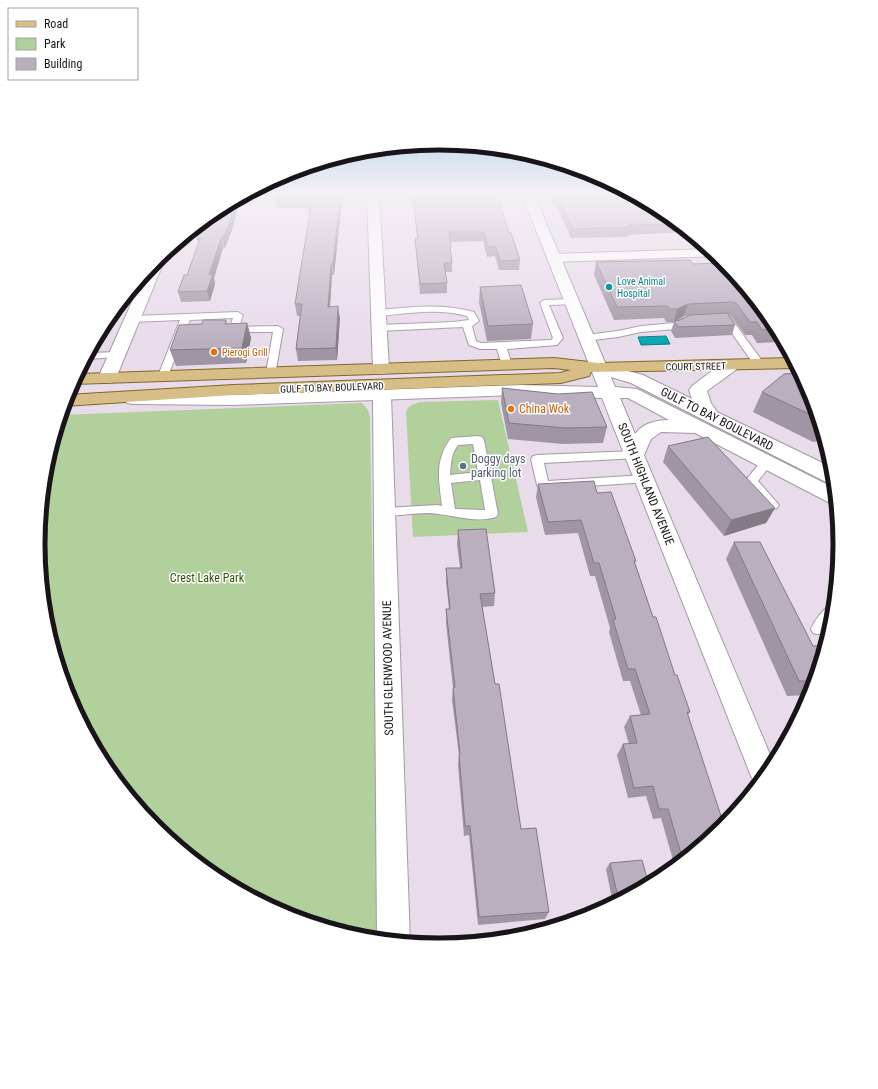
<svg xmlns="http://www.w3.org/2000/svg" width="878" height="1089" viewBox="0 0 878 1089" font-family="'Roboto Condensed',sans-serif">
	<rect width="100%" height="100%" fill="#e8dbea"/>
	<path fill="#b1d09b" d="M498 400 528 532 413 537 406 412C409 405 413 404 420 402Z
		M362 403 368 410 370 417 379 940 361 938 285 915 216 878 155 828 105 767 68 698 46 622 38 544 46 466 61 415Z"/>
	<path fill="#05a8b0" stroke="#0b7c83" d="M666 336 670 344 641 345 638 337Z"/>
	<g fill="none" stroke-linecap="round" stroke-linejoin="round">
		<defs>
			<path id="service" d="M572 299 576 302 575 304 549 305 563 338 557 345 507 349 512 365 507 368 502 365 497 349H480L469 345 463 327 379 331 374 328 379 325 453 322 469 320 467 316C439 308 408 313 379 316L374 313 379 310C411 307 443 303 474 312L479 321 472 326 476 341 481 343 551 340 553 338 540 303 544 300Z
				M238 312 243 315 239 327 278 326 283 329 275 375 271 376 266 373 273 332H231L229 330 233 318 190 320 168 376 163 379 159 378 158 376 180 320 133 322 128 319 133 316Z
				M727 316 730 317 763 362 764 364 763 366H755L724 322 718 319 720 317Z
				M684 318 692 319 694 321 692 323 686 324 676 329 641 332 618 337 586 341 581 338 586 335 618 331 641 326 674 323Z
				M117 352 120 353 122 355 120 357 86 359 89 353Z
				M478 436 482 437 484 440 498 514 496 517C477 523 457 516 438 514 423 511 401 516 385 516L381 515 379 512 381 509 385 508 437 505 442 506C439 480 434 461 451 438ZM473 444 478 472 450 475C451 463 451 454 458 445ZM480 480 485 510 455 509 451 483Z
				M634 451 638 452 640 455 638 458 544 463 548 481 644 475 648 476 650 479 648 482 543 489 539 488 537 485 531 459 533 456 537 455Z
				M767 458 771 459 773 462 758 481 779 505 777 508 773 509 769 508 745 481 763 459Z
				M834 603C834 615 830 639 813 633L811 629C815 620 825 606 834 603Z"/>
			<path id="minor" d="M367 192H379L389 369 387 373 381 374 375 373 373 369Z
				M708 249 717 256 554 262 549 261 547 258 549 255 554 254Z
				M162 256 165 259 116 378 113 382 107 383 101 382 98 378 144 275Z
				M382 390 388 391 391 395 410 943 377 939 373 395 376 391Z"/>
			<path id="tertiary" d="M521 192H533L606 365 643 375 692 399 689 390 692 386 725 361 731 360 737 361 739 365 737 369 707 391 711 403 717 412 833 468V484L826 482 631 383 611 377 615 387 637 389 834 488 835 504 828 502 695 433 661 432 651 439 644 455 774 764 757 787 751 776 602 398 520 395 233 405 133 404 127 403 124 399 127 395 133 394 233 395 520 385 598 387ZM620 398H628L669 420C656 420 643 423 635 434Z"/>
			<path id="primary" d="M554 358 598 363 792 358 797 368 591 372 589 376 561 383 234 395 64 406 67 395 234 385 560 373 571 370 554 368 73 384 78 374Z"/>
		</defs>
		<use href="#service" stroke="#a599a7" stroke-width="2"/>
		<use href="#minor" stroke="#a599a7" stroke-width="2"/>
		<use href="#tertiary" stroke="#a599a7" stroke-width="2"/>
		<use href="#primary" stroke="#83662c" stroke-width="2"/>
		<use href="#service" fill="#fff" fill-rule="evenodd"/>
		<use href="#minor" fill="#fff" fill-rule="evenodd"/>
		<use href="#tertiary" fill="#fff" fill-rule="evenodd"/>
		<use href="#primary" fill="#d7be86" fill-rule="evenodd"/>
	</g>
	<path fill="#a096a3" fill-rule="evenodd" d="M339 192 341 209 334 275H332L330 307 340 318 337 360 298 361 296 349 300 316H297L295 304 310 217H309L308 208H277L275 197Z
		M412 192H496L509 233 520 260 519 270H499L495 256 487 257 483 241 450 242 451 255 452 263V272H446L447 283V293L420 294 416 248 415 239 417 238Z
		M548 192H625L662 211 688 232 628 235V237L571 238 556 205H554Z
		M237 200 236 202 238 209 232 230 225 248H223L214 278 215 284 210 301 181 302 178 292 187 275 199 244 197 239 216 211Z
		M596 262 693 264 773 322 780 337 778 342 757 343 752 335H745L731 316 728 315 735 325 732 335 675 338 671 331 674 322H666L664 318 614 320 594 275ZM684 316H687L680 320H676Z
		M480 287 533 324 531 339 487 341 479 302Z
		M226 320 227 324 247 323 251 338 246 363 176 366 170 350 202 324Z
		M502 388 558 394 607 427 603 443 563 444 508 439 501 403Z
		M810 391 825 441 813 442 753 412 762 392Z
		M668 446 775 508 766 523 724 536 663 462Z
		M538 484 597 493 636 561 635 563 653 617 675 675 690 712 688 715 722 828 675 867 661 818 653 819 646 796 628 798 617 755 623 744H629L624 727 630 716 641 715 630 681H623L609 632 610 628 595 576H590L578 533 545 535 536 497Z
		M458 530 495 593 494 606 482 607 495 684 521 829 549 912 545 919 478 925 469 835 464 836 458 765 459 755 452 700 453 688 446 623V609H449L446 582V568H460L457 544Z
		M734 542 813 646H825L810 695 787 696 726 559Z
		M610 863 649 885 613 904 606 869Z"/>
	<path fill="#827a85" d="M339 192 341 209 334 275 333 264Z
		M237 200 236 202 238 209 232 230 225 248 223 238 232 202Z
		M221 238 223 248 214 278 215 284 210 301 207 291 209 275Z
		M331 264 332 275 329 319 328 307Z
		M688 304 684 316 674 322 677 309Z
		M338 306 340 318 337 360 336 348Z
		M247 323 251 338 246 363 242 348Z
		M775 508 766 523 724 536 731 520Z"/>
	<path fill="#baafbe" stroke="#827a85" d="M277 192H339V198H340L333 264H331L328 307 338 306 336 348 296 349 302 304H295L311 206H308V197H275Z
		M412 192H496L509 233H511L520 260 500 261 496 247H488L484 232H449L451 247H450L452 263H444L447 283 420 284 415 239 418 238Z
		M553 192H625L662 211 677 224 629 225 630 227 573 229 557 196H555Z
		M236 201 230 221 223 238H221L209 275 213 274 207 291 178 292 184 275H187L200 239H197L204 221 216 211Z
		M690 260 693 264 724 263 773 322 776 329 762 330 757 322H750L736 303 731 302 688 304 677 309H670L667 306 617 307 596 262Z
		M521 285 533 324 488 326 480 287Z
		M727 313 735 325 678 327 674 321 680 320 690 315Z
		M203 320H226L225 324 247 323 242 348 170 350 179 325 202 324Z
		M800 373 810 391 818 418 762 392 784 374Z
		M502 388 558 394 592 392 607 427 565 428 509 423Z
		M708 437 775 508 731 520 668 446Z
		M594 481 597 493 611 492 636 561H634L653 617H656L675 675H677L690 712H687L722 819 726 818 727 822 722 828 683 860 668 809H659L653 786 634 788 623 744 637 743 630 716 650 714 635 669H628L613 620 616 619 599 563H594L581 520 548 522 538 484Z
		M486 529 495 593 480 594 495 684H499L521 829 536 828 549 912 479 917 470 826H465L459 754H460L453 688 455 687 446 609H450L446 568H462L458 530Z
		M734 542H760L813 646H825L815 681H799Z
		M642 860 649 885 619 901 610 863Z"/>
	<linearGradient id="sky" x2="0" y2="1"><stop stop-color="#4dafd2"/><stop offset="0.56" stop-color="#f5eff6"/><stop offset="1" stop-color="#f5eff6" stop-opacity="0"/></linearGradient>
	<rect width="878" height="344" fill="url(#sky)"/>
	<circle fill="#0f9aa8" stroke="#fff" stroke-width="1.5" cx="609" cy="287" r="4"/>
	<g fill="#e8710a" stroke="#fff" stroke-width="1.5">
		<circle cx="214" cy="352" r="4"/>
		<circle cx="511" cy="409" r="4"/>
	</g>
	<circle fill="#5c6f8a" stroke="#fff" stroke-width="1.5" cx="463" cy="466" r="4"/>
	<g text-anchor="middle" stroke-width="3" stroke-linejoin="round" paint-order="stroke">
		<g font-size="10" fill="#0d838f" stroke="#fff" text-anchor="start">
			<text x="617" y="285">Love Animal<tspan x="617" dy="12">Hospital</tspan></text>
		</g>
		<g font-size="10" fill="#c56008" stroke="#fff" text-anchor="start">
			<text x="222" y="356">Pierogi Grill</text>
		</g>
		<g font-size="10" fill="#181419" stroke="#fff">
			<text transform="translate(696 366) rotate(-1)" y="4">COURT STREET</text>
			<text transform="translate(332 387) rotate(-2)" y="4">GULF TO BAY BOULEVARD</text>
		</g>
		<g font-size="12" fill="#c56008" stroke="#fff" text-anchor="start">
			<text x="519" y="413">China Wok</text>
		</g>
		<g font-size="12" fill="#181419" stroke="#fff">
			<text transform="translate(717 419) rotate(27)" y="4">GULF TO BAY BOULEVARD</text>
			<text transform="translate(646 484) rotate(68)" y="4">SOUTH HIGHLAND AVENUE</text>
			<text transform="translate(388 668) rotate(-91)" y="4">SOUTH GLENWOOD AVENUE</text>
		</g>
		<g font-size="12" fill="#4e5e75" stroke="#fff" text-anchor="start">
			<text x="471" y="463">Doggy days<tspan x="471" dy="14">parking lot</tspan></text>
		</g>
		<g font-size="12" fill="#305600" stroke="#fff">
			<text x="207" y="582">Crest Lake Park</text>
		</g>
	</g>
	<path d="M0 0H878V1089H0ZM45 544a394 394 0 1 1 788 0a394 394 0 1 1-788 0Z" fill="#fff" fill-rule="evenodd"/>
	<path fill="none" stroke="#181419" stroke-width="5" d="M45 544a394 394 0 1 1 788 0a394 394 0 1 1-788 0Z"/>
	<rect x="8" y="8" width="130" height="72" fill="#ffffff" stroke="#a3a1a3"/>
	<rect x="16" y="21" width="20" height="6" fill="#d7be86" stroke="#a3a1a3"/>
	<text x="44" y="28" font-size="12" fill="#181419">Road</text>
	<rect x="16" y="38" width="20" height="12" fill="#b1d09b" stroke="#a3a1a3"/>
	<text x="44" y="48" font-size="12" fill="#181419">Park</text>
	<rect x="16" y="58" width="20" height="12" fill="#baafbe" stroke="#a3a1a3"/>
	<text x="44" y="68" font-size="12" fill="#181419">Building</text>
</svg>
